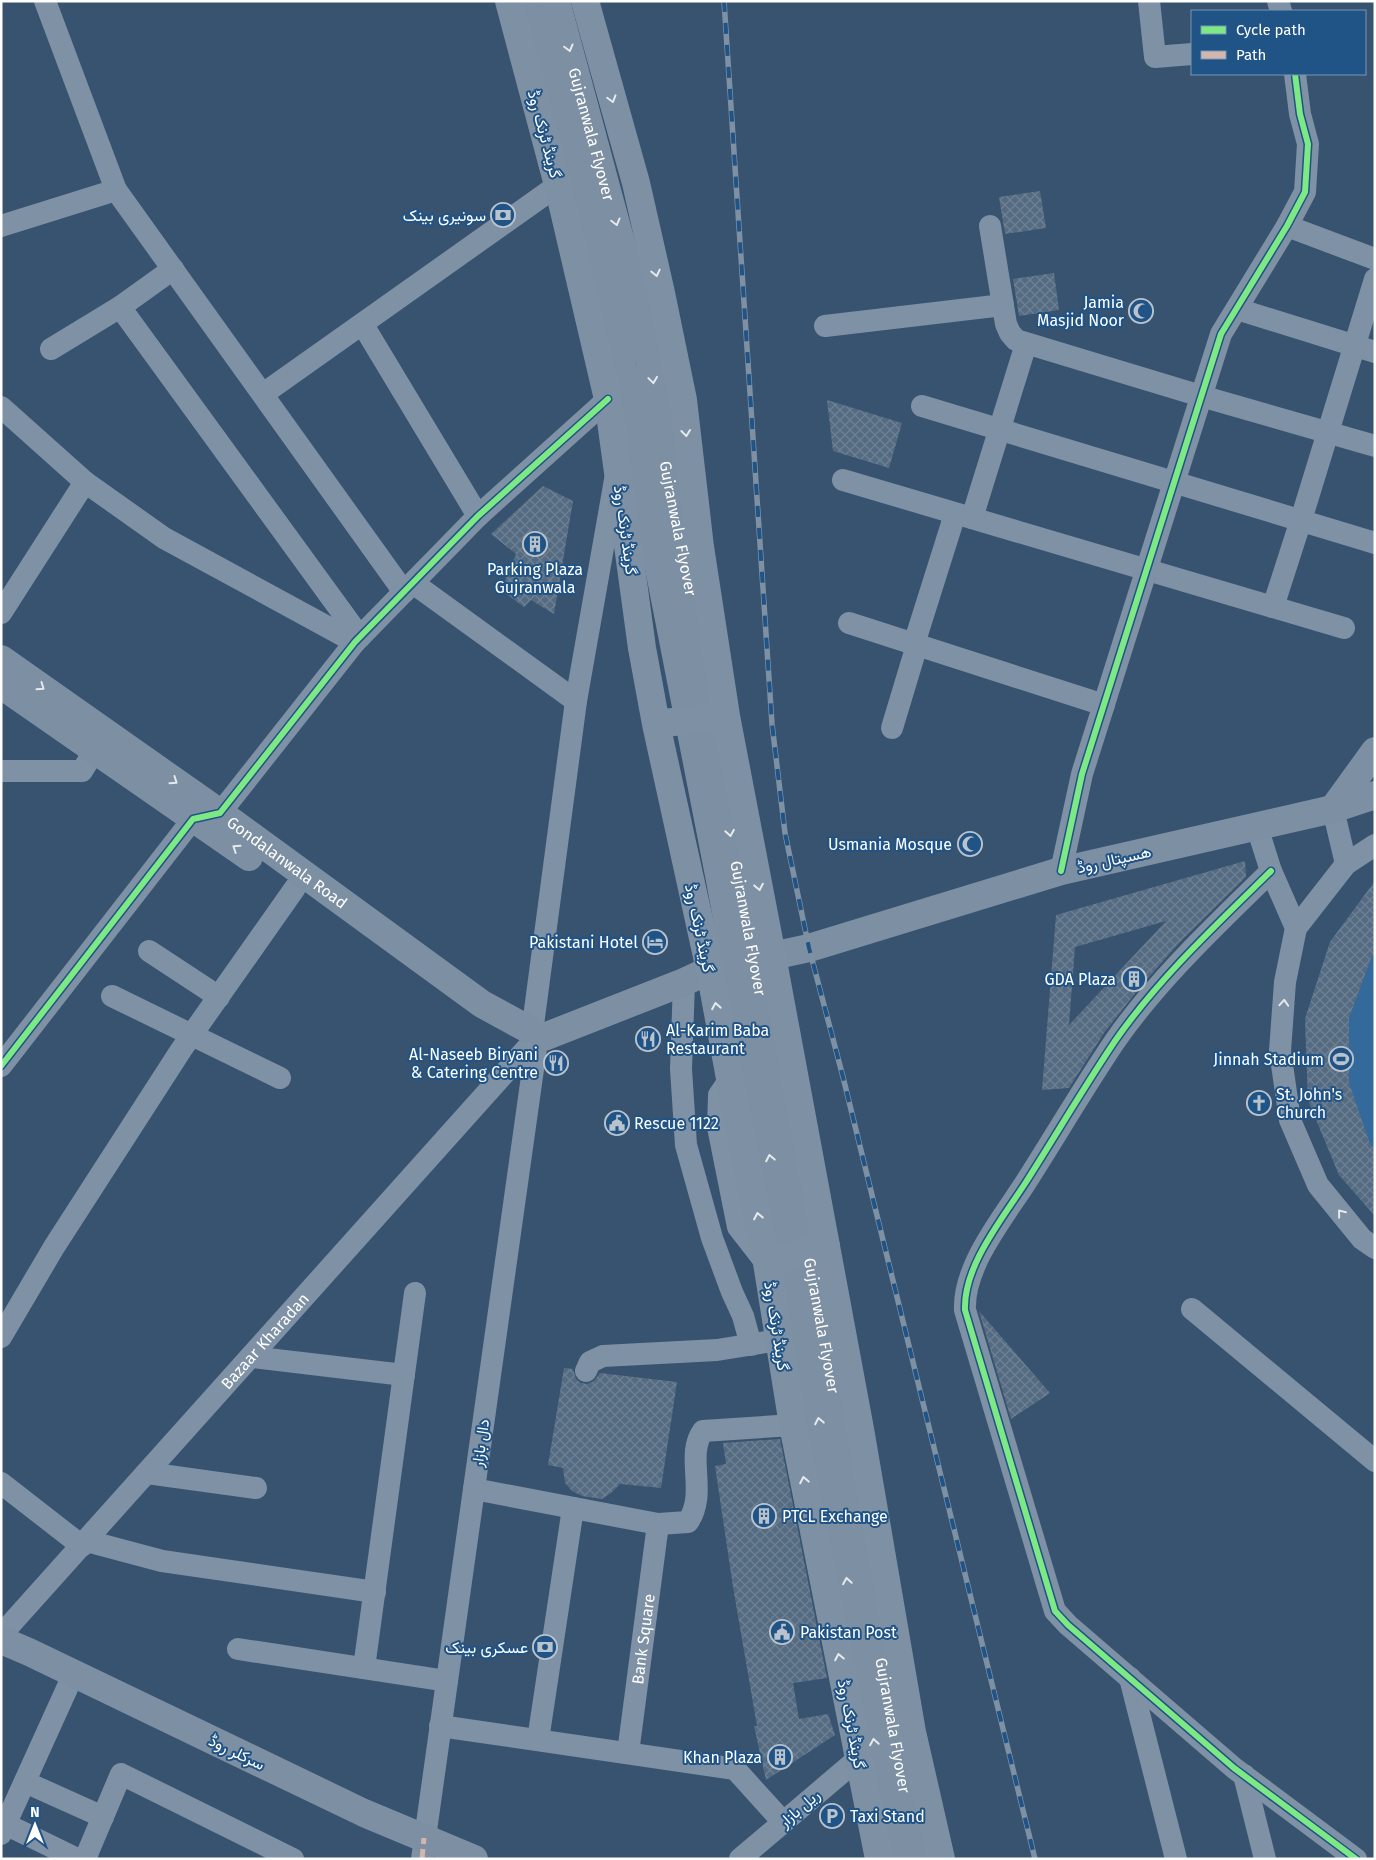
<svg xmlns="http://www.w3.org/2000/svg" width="1376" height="1860" viewBox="0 0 1376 1860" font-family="'Fira Sans',Vazirmatn,sans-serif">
	<defs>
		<pattern id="building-cross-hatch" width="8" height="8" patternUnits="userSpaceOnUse" patternTransform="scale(1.25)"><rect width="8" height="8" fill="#556b81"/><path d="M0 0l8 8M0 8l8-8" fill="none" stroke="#6e8194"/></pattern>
	</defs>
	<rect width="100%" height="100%" fill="#37536f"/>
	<path fill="#34699c" d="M1375 881V1216L1339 1175 1308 1100 1305 1019 1330 942Z"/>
	<path fill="url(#building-cross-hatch)" fill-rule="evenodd" d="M1040 191 1046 228 1005 234 999 197Z
		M1054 273 1059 310 1019 316 1013 279Z
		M827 400 902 423 889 468 833 451Z
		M543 486 573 501 554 614 531 600 524 607 501 590 516 554 491 534Z
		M1245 861 1246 877 1179 943 1140 987 1104 1033 1069 1088 1042 1090 1056 915ZM1166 921 1069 1025 1075 947Z
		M1375 881V953L1371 958 1349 1018V1083L1370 1144 1375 1149V1216L1339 1175 1308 1100 1305 1019 1330 942Z
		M979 1311 1050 1393 1011 1419Z
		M564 1368 573 1369 576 1379 581 1383 587 1384 594 1381 600 1373 677 1382 661 1488 620 1484 611 1493 602 1499 582 1496 572 1491 565 1483 563 1468 548 1465Z
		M780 1439 827 1678 793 1683 799 1719 828 1714 835 1735 766 1780 754 1726H757L733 1587 715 1466 726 1464 723 1443Z"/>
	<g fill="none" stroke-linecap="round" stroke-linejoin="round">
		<g stroke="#7e91a5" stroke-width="22">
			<path d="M45 1 116 190 404 592"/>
			<path d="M1149 1 1155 57 1192 54"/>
			<path d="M1278 1 1281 11"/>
			<path d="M1 226 116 190"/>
			<path d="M990 226 1006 324 1010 333 1016 340 1201 396 1375 446"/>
			<path d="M1287 226 1375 259"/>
			<path d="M120 307 360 637"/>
			<path d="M1237 309 1375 352"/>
			<path d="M363 325 478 516"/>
			<path d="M825 326 1003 305"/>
			<path d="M51 349 120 307 173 269"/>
			<path d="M263 394 558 185"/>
			<path d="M922 406 1375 543"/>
			<path d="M1 407 85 482 164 538 355 642"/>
			<path d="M843 480 1344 628"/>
			<path d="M972 518 1026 344"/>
			<path d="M413 583 576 701"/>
			<path d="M1273 607 1301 520 1375 279"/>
			<path d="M1 613 85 482"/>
			<path d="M849 623 1104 705"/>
			<path d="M914 644 955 514"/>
			<path d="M892 728 917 645"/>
			<path d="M1 771H82L95 750"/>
			<path d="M1333 809 1346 864"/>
			<path d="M1257 827 1271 871 1296 928"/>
			<path d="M1375 845 1346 864 1296 928 1285 982 1280 1051 1290 1120 1318 1185 1362 1239 1375 1248"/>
			<path d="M1061 871 1082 774 1221 334 1287 226 1305 192 1308 144 1300 114 1295 74"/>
			<path d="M1271 871C1217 924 1158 979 1115 1041 1084 1087 1056 1135 1026 1182 1003 1218 963 1266 965 1310L1055 1611 1068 1625 1234 1768 1356 1859"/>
			<path d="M149 951 219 997"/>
			<path d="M684 982 681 1069 686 1145 712 1238 732 1292 743 1316 751 1345"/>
			<path d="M112 996 280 1078"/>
			<path d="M533 1025 576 701 615 480"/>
			<path d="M1 1066 193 819 220 813 355 642 478 516 608 399"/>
			<path d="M730 1079 719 1095 718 1127 738 1227 766 1263"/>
			<path d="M1192 1309 1375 1461"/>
			<path d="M1 1337 54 1247 181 1050 295 888"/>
			<path d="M252 1357 404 1375"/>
			<path d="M586 1371 590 1362 603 1356 717 1350 766 1342"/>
			<path d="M147 1473 256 1488"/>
			<path d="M1 1483 82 1546"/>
			<path d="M474 1489 658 1524 688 1522C708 1492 685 1456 703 1431L793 1425"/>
			<path d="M87 1541 162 1561 375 1592"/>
			<path id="s1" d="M1 1635 528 1047"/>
			<path d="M238 1649 447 1681"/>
			<path d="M364 1668 415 1293"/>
			<path d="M1130 1678 1176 1859"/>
			<path d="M440 1726 735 1769 783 1822"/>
			<path d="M538 1740 573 1508"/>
			<path id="s2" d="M628 1753 658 1524"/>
			<path d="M1244 1775 1265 1859"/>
			<path d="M25 1782 103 1817"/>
			<path d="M1 1822 77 1859"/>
			<path d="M1 1834 74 1673"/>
			<path d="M85 1859 121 1774 293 1859"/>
			<path d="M422 1859 536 1048"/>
			<path d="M740 1859 859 1758"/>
		</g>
		<g stroke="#7d8fa2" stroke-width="28">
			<path d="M536 1 605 275 620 351 648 512 720 880 840 1537 893 1859"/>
			<path id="s3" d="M556 1 633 287 650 361 660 434 696 618 709 714 821 1319 917 1859"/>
			<path id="s4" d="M1 659 220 813 482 1004 526 1028"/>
			<path d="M1 685 249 857"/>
			<path d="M1333 809 1375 751"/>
			<path d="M772 956 809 948 1061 871 1333 809 1375 795"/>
			<path d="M544 1037 684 982 710 970"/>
			<path d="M1 1640 29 1652 364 1813 474 1859"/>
		</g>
		<path stroke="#7e91a4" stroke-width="28" d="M509 1 558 185 608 399 642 648 656 724 710 970 736 1111 767 1263 793 1425 879 1859
			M585 1 636 183 661 293 683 400 700 547 726 716 772 956 860 1429 912 1732 941 1859
			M656 724 726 716
			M767 1263 826 1245"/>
		<defs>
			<path id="rail" d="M724 1 772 724 785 833 809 948 843 1077 1035 1859"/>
		</defs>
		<use href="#rail" stroke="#7e91a4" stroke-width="5.5"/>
		<use href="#rail" stroke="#205386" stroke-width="4" stroke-dasharray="11" stroke-linecap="butt"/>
		<path stroke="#d1b7ad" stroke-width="5" stroke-dasharray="10 5" stroke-linecap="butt" d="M422 1859 424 1838"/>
		<defs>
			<path id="cycleway" d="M1061 871 1082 774 1221 334 1287 226 1305 192 1308 144 1300 114 1295 74
				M1271 871C1217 924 1158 979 1115 1041 1084 1087 1056 1135 1026 1182 1003 1218 963 1266 965 1310L1055 1611 1068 1625 1234 1768 1356 1859
				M1 1066 193 819 220 813 355 642 478 516 608 399"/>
		</defs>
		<use href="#cycleway" stroke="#205386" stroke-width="9"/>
		<use href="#cycleway" stroke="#7ce984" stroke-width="6"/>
	</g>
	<defs><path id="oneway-chevron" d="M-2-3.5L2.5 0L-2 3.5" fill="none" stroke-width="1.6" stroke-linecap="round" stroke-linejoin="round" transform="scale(1.25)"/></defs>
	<g stroke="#e5e9ec">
		<use href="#oneway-chevron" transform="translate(569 48) rotate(75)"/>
		<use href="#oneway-chevron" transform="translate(616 222) rotate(75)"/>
		<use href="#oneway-chevron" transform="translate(653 380) rotate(82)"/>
		<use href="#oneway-chevron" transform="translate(41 687) rotate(35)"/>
		<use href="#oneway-chevron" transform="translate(174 781) rotate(35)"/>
		<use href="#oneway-chevron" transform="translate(730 833) rotate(80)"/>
		<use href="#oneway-chevron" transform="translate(236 848) rotate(-146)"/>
		<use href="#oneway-chevron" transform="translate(770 1158) rotate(-101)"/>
		<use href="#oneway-chevron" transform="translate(819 1421) rotate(-101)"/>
		<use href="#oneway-chevron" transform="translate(847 1581) rotate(-99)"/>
		<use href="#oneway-chevron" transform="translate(874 1742) rotate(-99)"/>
	</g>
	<g stroke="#e5e9ed">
		<use href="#oneway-chevron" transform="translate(612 99) rotate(74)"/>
		<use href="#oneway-chevron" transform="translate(656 273) rotate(77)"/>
		<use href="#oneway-chevron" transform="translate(686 433) rotate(83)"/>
		<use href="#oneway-chevron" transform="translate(759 887) rotate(79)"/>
		<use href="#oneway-chevron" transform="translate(1284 1003) rotate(-86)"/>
		<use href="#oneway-chevron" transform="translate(716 1006) rotate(-100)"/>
		<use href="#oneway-chevron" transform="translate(1341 1213) rotate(-129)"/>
		<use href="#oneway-chevron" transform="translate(758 1216) rotate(-101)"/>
		<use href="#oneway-chevron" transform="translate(804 1480) rotate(-101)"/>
		<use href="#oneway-chevron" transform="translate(839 1657) rotate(-101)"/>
	</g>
	<defs>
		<symbol id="bank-ring" viewBox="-11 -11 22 22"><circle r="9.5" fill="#205386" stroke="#b9c3cd" stroke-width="1.5"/><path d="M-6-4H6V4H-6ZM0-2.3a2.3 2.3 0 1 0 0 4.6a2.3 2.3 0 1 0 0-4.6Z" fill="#b9c3cd"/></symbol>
		<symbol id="mosque-ring" viewBox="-11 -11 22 22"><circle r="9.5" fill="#205386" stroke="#b9c3cd" stroke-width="1.5"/><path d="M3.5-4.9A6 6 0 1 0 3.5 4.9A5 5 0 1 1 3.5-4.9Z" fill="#b9c3cd"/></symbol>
		<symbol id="building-ring" viewBox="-11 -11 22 22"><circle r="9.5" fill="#205386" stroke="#b9c3cd" stroke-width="1.5"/><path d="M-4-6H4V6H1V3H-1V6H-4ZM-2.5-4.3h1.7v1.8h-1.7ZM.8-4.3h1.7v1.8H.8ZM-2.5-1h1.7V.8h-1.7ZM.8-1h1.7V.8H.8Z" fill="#b9c3cd"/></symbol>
		<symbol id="hotel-ring" viewBox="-11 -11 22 22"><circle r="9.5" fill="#205386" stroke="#b9c3cd" stroke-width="1.5"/><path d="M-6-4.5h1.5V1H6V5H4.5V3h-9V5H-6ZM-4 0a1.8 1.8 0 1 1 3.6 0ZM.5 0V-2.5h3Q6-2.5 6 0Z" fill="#b9c3cd"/></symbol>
		<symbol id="restaurant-ring" viewBox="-11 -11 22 22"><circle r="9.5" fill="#205386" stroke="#b9c3cd" stroke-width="1.5"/><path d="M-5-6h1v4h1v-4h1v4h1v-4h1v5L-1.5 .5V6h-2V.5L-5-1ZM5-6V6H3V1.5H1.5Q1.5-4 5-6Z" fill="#b9c3cd"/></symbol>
		<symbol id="stadium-ring" viewBox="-11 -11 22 22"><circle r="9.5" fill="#205386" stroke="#b9c3cd" stroke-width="1.5"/><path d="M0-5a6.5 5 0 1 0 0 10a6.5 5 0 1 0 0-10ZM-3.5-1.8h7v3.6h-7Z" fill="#b9c3cd"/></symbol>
		<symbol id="church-ring" viewBox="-11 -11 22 22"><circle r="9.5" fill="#205386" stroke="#b9c3cd" stroke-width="1.5"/><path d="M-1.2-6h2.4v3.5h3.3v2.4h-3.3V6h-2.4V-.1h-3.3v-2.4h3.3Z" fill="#b9c3cd"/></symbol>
		<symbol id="civic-ring" viewBox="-11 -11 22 22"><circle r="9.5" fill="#205386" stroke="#b9c3cd" stroke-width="1.5"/><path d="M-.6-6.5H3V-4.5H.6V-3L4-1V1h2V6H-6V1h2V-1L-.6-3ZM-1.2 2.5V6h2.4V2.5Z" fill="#b9c3cd"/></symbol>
		<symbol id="parking-ring" viewBox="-11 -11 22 22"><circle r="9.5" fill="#205386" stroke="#b9c3cd" stroke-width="1.5"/><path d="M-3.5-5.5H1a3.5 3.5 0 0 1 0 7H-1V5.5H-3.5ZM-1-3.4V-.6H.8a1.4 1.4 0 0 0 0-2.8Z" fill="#b9c3cd"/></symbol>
	</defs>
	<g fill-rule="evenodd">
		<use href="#bank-ring" x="489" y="201" width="28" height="28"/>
		<use href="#mosque-ring" x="1127" y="297" width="28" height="28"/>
		<use href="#building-ring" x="521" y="530" width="28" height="28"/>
		<use href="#mosque-ring" x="956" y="830" width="28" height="28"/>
		<use href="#hotel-ring" x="641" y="928" width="28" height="28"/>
		<use href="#building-ring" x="1120" y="965" width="28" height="28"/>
		<use href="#restaurant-ring" x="634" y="1025" width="28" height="28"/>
		<use href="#stadium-ring" x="1327" y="1045" width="28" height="28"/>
		<use href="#restaurant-ring" x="542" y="1049" width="28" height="28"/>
		<use href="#church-ring" x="1245" y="1089" width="28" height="28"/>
		<use href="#civic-ring" x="603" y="1109" width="28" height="28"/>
		<use href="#building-ring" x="750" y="1502" width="28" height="28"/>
		<use href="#civic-ring" x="768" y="1618" width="28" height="28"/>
		<use href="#bank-ring" x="531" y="1633" width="28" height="28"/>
		<use href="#building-ring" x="766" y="1743" width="28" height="28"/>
		<use href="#parking-ring" x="818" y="1802" width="28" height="28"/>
	</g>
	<g text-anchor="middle" stroke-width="4" stroke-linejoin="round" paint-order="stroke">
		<g font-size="16" fill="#fff" stroke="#205386">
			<text dy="6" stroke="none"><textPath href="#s3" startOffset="138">Gujranwala Flyover</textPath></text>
			<text transform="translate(545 134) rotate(75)" y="6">گرینڈ ٹرنک روڈ</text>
			<text dy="6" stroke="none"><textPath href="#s3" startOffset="542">Gujranwala Flyover</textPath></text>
			<text transform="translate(626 530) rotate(82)" y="6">گرینڈ ٹرنک روڈ</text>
			<text transform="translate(1114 859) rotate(-13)" y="6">ھسپتال روڈ</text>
			<text dy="6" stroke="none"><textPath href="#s4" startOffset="351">Gondalanwala Road</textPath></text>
			<text dy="6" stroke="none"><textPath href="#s3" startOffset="948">Gujranwala Flyover</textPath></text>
			<text transform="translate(700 928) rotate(78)" y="6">گرینڈ ٹرنک روڈ</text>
			<text transform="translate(777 1326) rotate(81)" y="6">گرینڈ ٹرنک روڈ</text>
			<text dy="6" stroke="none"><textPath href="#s3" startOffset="1352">Gujranwala Flyover</textPath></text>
			<text dy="6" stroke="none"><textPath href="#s1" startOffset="395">Bazaar Kharadan</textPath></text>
			<text transform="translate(480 1443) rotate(-82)" y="6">دال بازار</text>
			<text dy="6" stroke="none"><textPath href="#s2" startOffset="115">Bank Square</textPath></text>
			<text transform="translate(852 1724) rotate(79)" y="6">گرینڈ ٹرنک روڈ</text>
			<text dy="6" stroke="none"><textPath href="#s3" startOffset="1758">Gujranwala Flyover</textPath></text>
			<text transform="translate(237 1752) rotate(26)" y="6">سرکلر روڈ</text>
			<text transform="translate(799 1808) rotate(-41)" y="6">ریل بازار</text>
		</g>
		<g font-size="16" fill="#fff" stroke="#205386" text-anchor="end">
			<text x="486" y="221">سونیری بینک</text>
			<text x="1124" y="308">Jamia<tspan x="1124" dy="18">Masjid Noor</tspan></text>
			<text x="535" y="575" text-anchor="middle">Parking Plaza<tspan x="535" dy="18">Gujranwala</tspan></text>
			<text x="952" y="850">Usmania Mosque</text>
			<text x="638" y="948">Pakistani Hotel</text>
			<text x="1116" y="985">GDA Plaza</text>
			<text x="666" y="1036" text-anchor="start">Al-Karim Baba<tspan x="666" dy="18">Restaurant</tspan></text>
			<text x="538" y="1060">Al-Naseeb Biryani<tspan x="538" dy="18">&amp; Catering Centre</tspan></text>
			<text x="1324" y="1065">Jinnah Stadium</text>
			<text x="1276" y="1100" text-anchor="start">St. John's<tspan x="1276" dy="18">Church</tspan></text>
			<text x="634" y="1129" text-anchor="start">Rescue 1122</text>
			<text x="782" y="1522" text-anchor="start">PTCL Exchange</text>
			<text x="800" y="1638" text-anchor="start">Pakistan Post</text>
			<text x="528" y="1653">عسکری بینک</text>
			<text x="762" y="1763">Khan Plaza</text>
			<text x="850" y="1822" text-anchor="start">Taxi Stand</text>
		</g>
	</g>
	<rect width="1376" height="1860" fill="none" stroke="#ffffff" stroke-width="5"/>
	<rect x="1191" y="10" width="175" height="65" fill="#205386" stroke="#7998b6"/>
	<rect x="1201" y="26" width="25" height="8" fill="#7ce984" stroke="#7998b6"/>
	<text x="1236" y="35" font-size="15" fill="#ffffff">Cycle path</text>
	<rect x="1201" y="51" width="25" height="8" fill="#d1b7ad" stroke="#7998b6"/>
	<text x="1236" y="60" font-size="15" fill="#ffffff">Path</text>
	<g transform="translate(35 1825)" stroke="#205386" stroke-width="4" paint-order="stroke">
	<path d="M0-4L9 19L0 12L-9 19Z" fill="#ffffff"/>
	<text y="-8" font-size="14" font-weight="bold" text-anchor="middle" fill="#ffffff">N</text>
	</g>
</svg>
